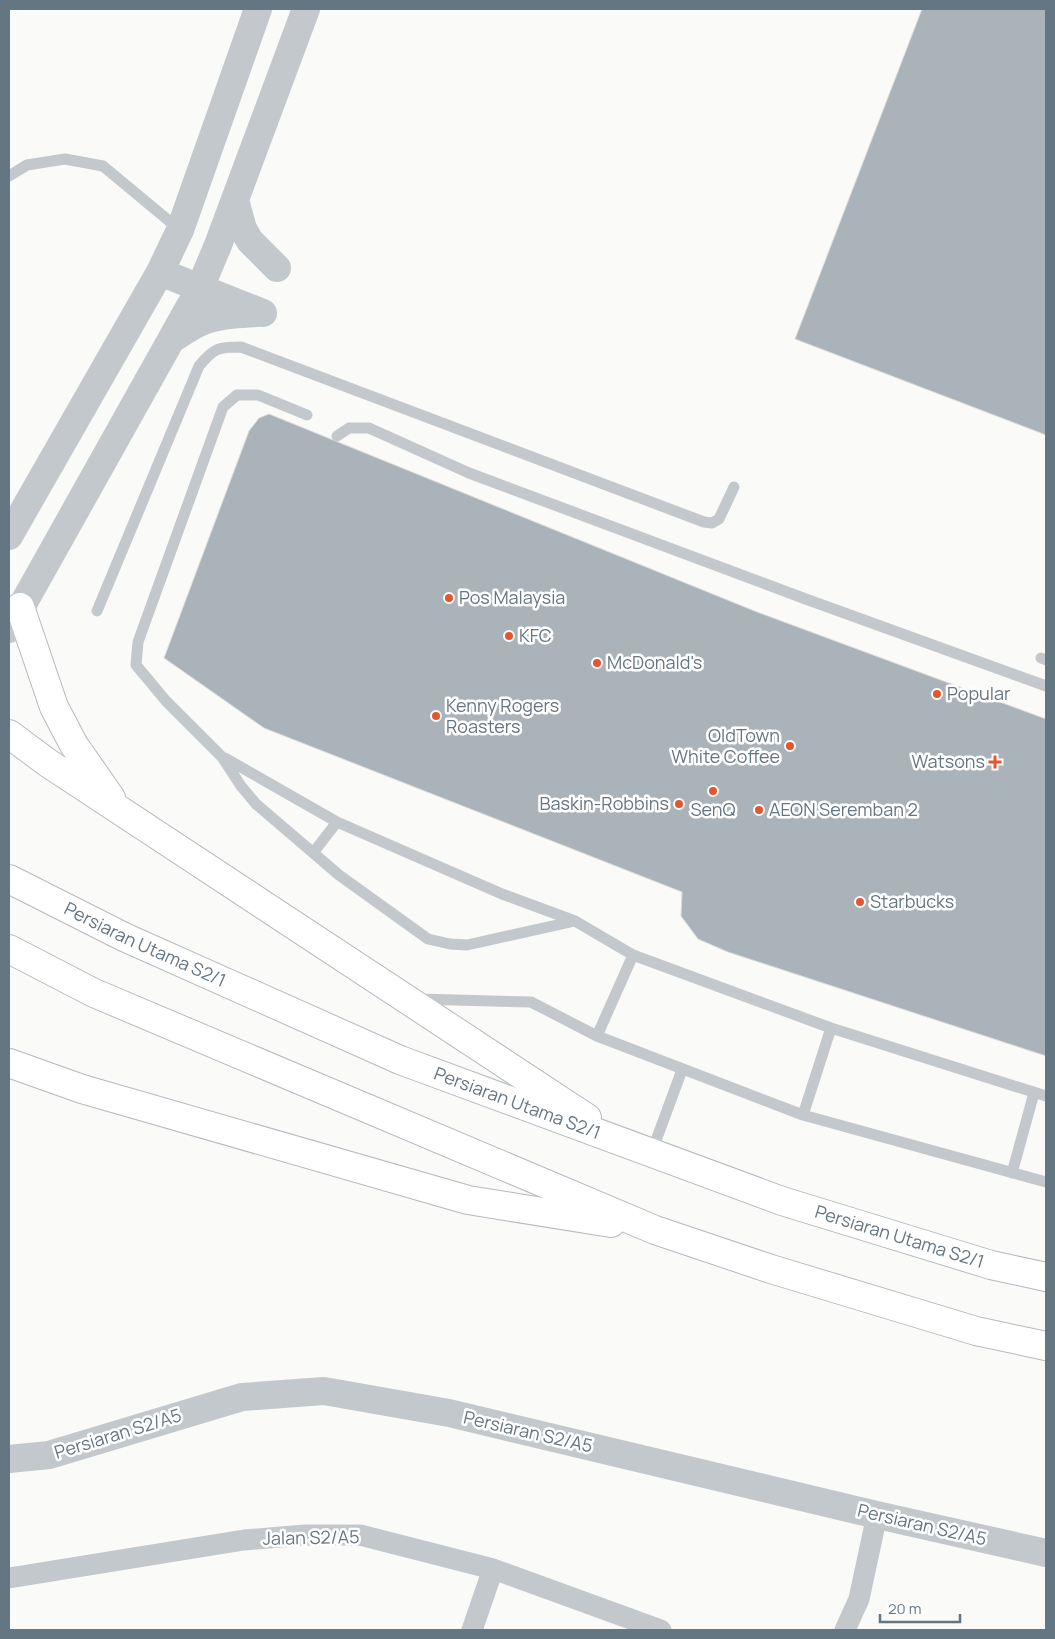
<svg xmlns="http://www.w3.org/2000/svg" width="1055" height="1639" viewBox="0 0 1055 1639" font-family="Manrope,sans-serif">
	<rect width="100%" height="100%" fill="#fafaf8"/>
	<path fill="#aab3b9" stroke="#dcdcda" d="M922 9H1046V435L795 339Z
		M269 414 757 612 1046 719V1056L728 952 698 939 681 916 682 892 264 728 164 658 249 431 259 418Z"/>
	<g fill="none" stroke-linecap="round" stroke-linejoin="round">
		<defs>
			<g id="primary">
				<path d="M20 607 54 707 74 745 111 798"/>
				<path d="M9 734 48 763 587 1118"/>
				<path id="s1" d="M9 879 124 937 400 1060 782 1201 991 1265 1046 1277"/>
				<path d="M9 949 94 993 655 1230 771 1269 976 1331 1046 1346"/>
				<path d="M9 1063 82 1089 468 1200 611 1223"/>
			</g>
		</defs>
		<use href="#primary" stroke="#b5babe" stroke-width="30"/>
		<path stroke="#c3c8cc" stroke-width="11" d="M9 176 27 165 65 159 103 166 180 230
			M307 415 258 395H237L223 407 138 642 136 665 166 701 222 757 241 786 256 804 339 875 428 939 450 944 467 945 575 921
			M337 436 349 428H369L469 473 803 598 1046 686
			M97 611 199 366C214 348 218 347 241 347L704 522 712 523 719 519 734 487
			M1041 658 1046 660
			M225 758 337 822 502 894 575 921 633 955 831 1028 1046 1096
			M313 853 337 822
			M418 999 531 1002 597 1036 803 1115 1046 1182
			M597 1036 633 955
			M803 1115 831 1028
			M651 1154 682 1070
			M1012 1173 1034 1093"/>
		<path stroke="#c3c8cc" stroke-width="21" d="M9 1578 244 1540 305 1535H360L493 1569 661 1630
			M472 1630 493 1569
			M845 1630 859 1599 877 1515"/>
		<path stroke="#c3c8cc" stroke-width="28" d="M235 200 243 229 250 241 277 268
			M160 272 263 313
			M171 340C182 333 193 324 206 320 222 314 240 314 257 313
			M9 536 160 272 180 230 258 9
			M9 629 200 288 218 245 306 9
			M9 1459 49 1455 242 1397 324 1391 449 1413 877 1515 1046 1553"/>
		<use href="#primary" stroke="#fff" stroke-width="28"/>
	</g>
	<g fill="#e4572e" stroke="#fff" stroke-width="2">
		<circle cx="449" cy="598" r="5"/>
		<circle cx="509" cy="636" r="5"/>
		<circle cx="597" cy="663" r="5"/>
		<circle cx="937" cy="694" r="5"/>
		<circle cx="436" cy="716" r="5"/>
		<circle cx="790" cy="746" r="5"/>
		<path d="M992.5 754.5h5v5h5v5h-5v5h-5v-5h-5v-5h5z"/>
		<circle cx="713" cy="791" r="5"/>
		<circle cx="679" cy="804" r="5"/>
		<circle cx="759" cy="810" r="5"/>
		<circle cx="860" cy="902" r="5"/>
	</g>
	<g text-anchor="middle" stroke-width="5" stroke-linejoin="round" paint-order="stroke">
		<g font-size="18" fill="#657683" stroke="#fff" text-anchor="start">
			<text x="459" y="604">Pos Malaysia</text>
			<text x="519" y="642">KFC</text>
			<text x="607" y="669">McDonald's</text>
			<text x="947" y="700">Popular</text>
			<text x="446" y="712">Kenny Rogers<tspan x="446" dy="21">Roasters</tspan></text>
			<text x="780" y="742" text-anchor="end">OldTown<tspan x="780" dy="21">White Coffee</tspan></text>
			<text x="985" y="768" text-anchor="end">Watsons</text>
			<text x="669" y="810" text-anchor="end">Baskin-Robbins</text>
			<text x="713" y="816" text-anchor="middle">SenQ</text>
			<text x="769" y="816">AEON Seremban 2</text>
			<text x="870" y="908">Starbucks</text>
		</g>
		<g font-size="18" fill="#657683" stroke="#fff">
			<text dy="6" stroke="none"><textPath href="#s1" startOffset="151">Persiaran Utama S2/1</textPath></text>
			<text dy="6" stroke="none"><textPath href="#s1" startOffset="556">Persiaran Utama S2/1</textPath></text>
			<text dy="6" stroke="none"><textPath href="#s1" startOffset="961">Persiaran Utama S2/1</textPath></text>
			<text transform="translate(528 1432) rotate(13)" y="6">Persiaran S2/A5</text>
			<text transform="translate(118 1434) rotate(-17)" y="6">Persiaran S2/A5</text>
			<text transform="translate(922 1525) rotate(13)" y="6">Persiaran S2/A5</text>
			<text transform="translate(311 1538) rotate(-1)" y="6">Jalan S2/A5</text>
		</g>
	</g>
	<rect width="1055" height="1639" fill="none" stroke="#657683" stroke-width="20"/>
	<path d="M880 1614v8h80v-8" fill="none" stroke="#657683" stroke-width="2.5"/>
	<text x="888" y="1614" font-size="15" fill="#657683" stroke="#ffffff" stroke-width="4" paint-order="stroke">20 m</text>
</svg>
